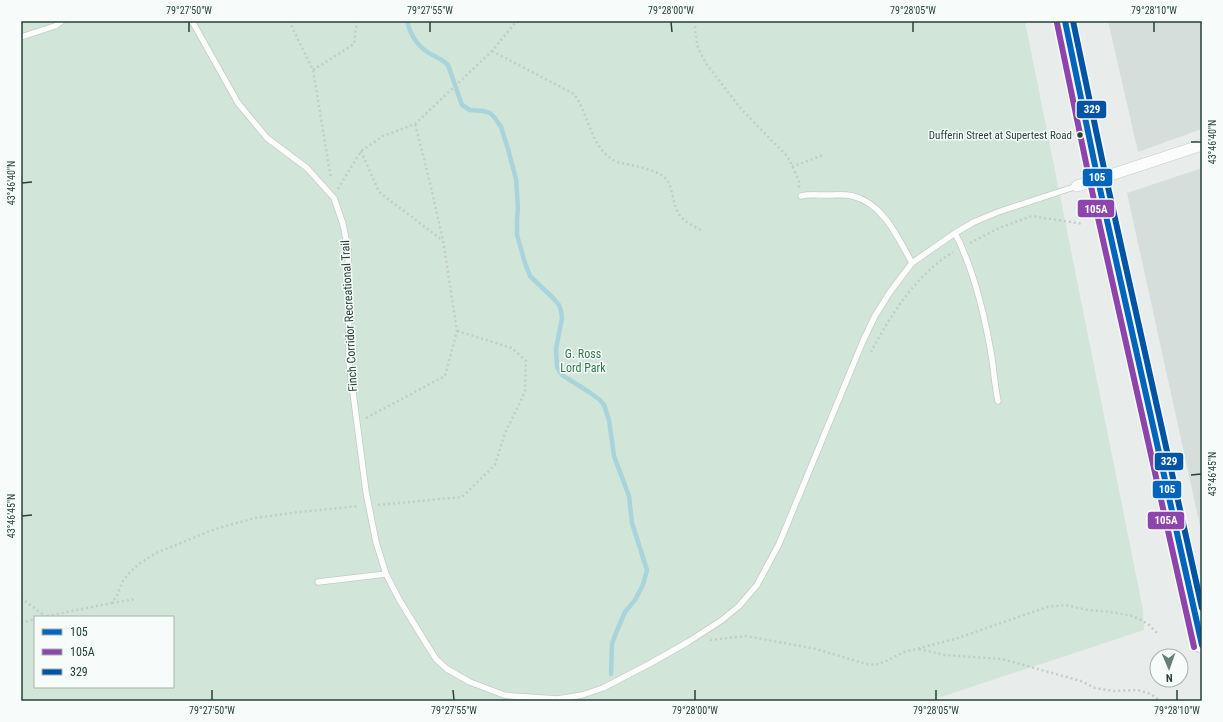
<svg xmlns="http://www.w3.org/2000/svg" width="1223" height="722" viewBox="0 0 1223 722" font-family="'Roboto Condensed',sans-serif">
	<rect width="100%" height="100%" fill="#e8edeb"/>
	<path fill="#d6dedb" d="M1108 21H1202V129L1138 152Z
		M1202 168V535L1127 193Z"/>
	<path fill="#d1e6d8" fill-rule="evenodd" d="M21 21H1025L1143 610 1144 630 929 701H21ZM35 617H173V687H35Z"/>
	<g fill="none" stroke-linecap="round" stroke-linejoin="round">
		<path stroke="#a9d4db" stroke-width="4.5" d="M407 21C410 33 417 46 429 53 436 57 442 59 448 65L462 105 470 110 483 111 490 113 495 118 501 127 508 149 516 179 518 208 517 219V235L525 263 530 276 553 298 559 305 561 311 562 318 556 349 557 367 562 375 589 392 600 400 604 405 609 420 614 456 629 496 632 523 647 570 643 585 635 600 625 612 616 633 612 644 611 674"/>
		<defs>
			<path id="lane" d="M192 21 238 103 267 138 307 168 334 198 343 224 348 249 349 362 366 492 376 542 386 574 400 601 429 648 436 659 447 669 470 682 504 695 512 696 558 699 582 695 603 688 651 663 688 642 722 620 739 606 757 585 779 544 863 341 875 316 890 292 912 263 955 233 974 222 998 212 1077 186
				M21 37 55 26 62 21
				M801 196C808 194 817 195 825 195 834 195 844 194 853 196 884 204 898 238 912 263
				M955 233C975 272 985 316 992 359 994 373 995 387 998 401
				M318 582 386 574"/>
			<path id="street" d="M1077 186 1202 145"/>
			<path id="secondary" d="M1065 21 1098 180 1202 645"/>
		</defs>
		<use href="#lane" stroke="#c5cac8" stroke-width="7"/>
		<use href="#street" stroke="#c5cac8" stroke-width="12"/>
		<use href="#secondary" stroke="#c3cbc8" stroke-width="18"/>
		<path stroke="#c3ccca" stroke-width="2.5" stroke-dasharray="2 3" stroke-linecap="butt" d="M289 21 313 70 331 179
			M695 21V31L698 48 707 65 742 110 786 155 790 161 799 181V188
			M492 51 574 94C590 116 590 149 617 162 630 165 655 169 664 177 673 183 672 204 679 214 684 222 695 227 703 231
			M313 70 354 44 357 21
			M361 151 379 192 442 240
			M792 167 823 155
			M338 189 361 151 383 136 415 124 492 51 515 23 521 21
			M970 243 999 228 1032 216 1083 224
			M871 352C891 314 916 275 953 252
			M366 418 445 376 457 331 443 240 430 183 415 124
			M378 505 462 497 495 465 505 433 525 392 526 361 512 348 457 331
			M21 598 45 616
			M112 603 136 599
			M42 617 112 603 117 595 123 581 130 572 139 564 156 553 215 529 255 518 299 512 359 506
			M21 623 35 619
			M710 640 746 636 762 639 816 649 866 664 875 665 884 662 904 652 955 639 1047 607 1065 605 1088 610 1111 612 1133 616 1148 624 1157 633
			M919 649 945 655 1002 659 1081 681 1095 688 1113 691 1138 690 1151 694 1160 701"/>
		<use href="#lane" stroke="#fcfcfc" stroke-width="5.5"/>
		<use href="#street" stroke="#fcfcfc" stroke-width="11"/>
		<use href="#secondary" stroke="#fcfcfc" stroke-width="16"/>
		<defs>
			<path id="bus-1" d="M1065 21 1098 180 1202 645"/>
			<path id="bus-2" d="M1057 23 1090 182 1194 647"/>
			<path id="bus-3" d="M1073 21 1106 178 1202 608"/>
		</defs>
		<use href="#bus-1" stroke="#f7fbf9" stroke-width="9"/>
		<use href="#bus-2" stroke="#f7fbf9" stroke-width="9"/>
		<use href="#bus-3" stroke="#f7fbf9" stroke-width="9"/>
		<use href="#bus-1" stroke="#0065bd" stroke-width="6"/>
		<use href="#bus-2" stroke="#8e44ad" stroke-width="6"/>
		<use href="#bus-3" stroke="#0054a6" stroke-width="6"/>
	</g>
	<path fill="none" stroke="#24423a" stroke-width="1.5" d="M189 22V32M430 22V32M671 22 672 32M913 22V32M1154 22V32M1191 142H1201M22 183 32 182M1191 475 1201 474M22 516 32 515M212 690V700M453 690 454 700M695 690V700M936 690V700M1177 690V700"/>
	<circle fill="#24423a" stroke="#f7fbf9" stroke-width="1.5" cx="1080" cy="135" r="3.5"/>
	<g text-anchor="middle" stroke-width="3" stroke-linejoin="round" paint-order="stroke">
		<g font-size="11" fill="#24423a" stroke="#f7fbf9" text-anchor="end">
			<text x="1072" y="139">Dufferin Street at Supertest Road</text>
		</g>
		<g font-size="12" fill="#24423a" stroke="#f7fbf9">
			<text transform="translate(349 316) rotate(-93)" y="4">Finch Corridor Recreational Trail</text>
		</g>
		<g font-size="12" fill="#2d7a4b" stroke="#f7fbf9">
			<text x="583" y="358">G. Ross<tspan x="583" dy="14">Lord Park</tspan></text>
		</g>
	</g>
	<g stroke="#f7fbf9" stroke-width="1.5">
		<rect x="1076" y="100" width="31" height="19" rx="4" fill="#0054a6"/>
		<rect x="1082" y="168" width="31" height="19" rx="4" fill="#0065bd"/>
		<rect x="1077" y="199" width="38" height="19" rx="4" fill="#8e44ad"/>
		<rect x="1154" y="452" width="30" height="19" rx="4" fill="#0054a6"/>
		<rect x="1152" y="480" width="30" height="19" rx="4" fill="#0065bd"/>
		<rect x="1147" y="511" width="38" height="19" rx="4" fill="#8e44ad"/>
	</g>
	<g font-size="11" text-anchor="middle" font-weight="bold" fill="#fff">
		<text x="1092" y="113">329</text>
		<text x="1097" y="181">105</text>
		<text x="1096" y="213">105A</text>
		<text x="1169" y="465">329</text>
		<text x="1167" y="493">105</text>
		<text x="1166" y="524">105A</text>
	</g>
	<rect width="1223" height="722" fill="none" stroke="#f7fbf9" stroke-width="44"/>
	<rect x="34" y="616" width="140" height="72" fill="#f7fbf9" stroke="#a3b1ad"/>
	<rect x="42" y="629" width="20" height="6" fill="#0065bd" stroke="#a3b1ad"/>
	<text x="70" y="636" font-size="12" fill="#24423a">105</text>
	<rect x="42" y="649" width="20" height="6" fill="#8e44ad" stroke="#a3b1ad"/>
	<text x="70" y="656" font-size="12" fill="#24423a">105A</text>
	<rect x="42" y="669" width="20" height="6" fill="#0054a6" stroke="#a3b1ad"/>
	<text x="70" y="676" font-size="12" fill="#24423a">329</text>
	<g transform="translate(1169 668) rotate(178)"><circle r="19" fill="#f7fbf9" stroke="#a3b1ad"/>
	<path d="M0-3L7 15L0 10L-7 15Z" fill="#697e78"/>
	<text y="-6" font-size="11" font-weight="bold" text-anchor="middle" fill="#24423a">N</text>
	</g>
	<rect x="22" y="22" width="1179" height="678" fill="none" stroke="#24423a" stroke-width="1.5"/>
	<g font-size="10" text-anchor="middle" fill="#24423a">
		<text x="189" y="14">79°27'50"W</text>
		<text x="430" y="14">79°27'55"W</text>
		<text x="671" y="14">79°28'00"W</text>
		<text x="913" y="14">79°28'05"W</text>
		<text x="1154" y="14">79°28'10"W</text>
		<text transform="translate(1212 142) rotate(-90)" y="4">43°46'40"N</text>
		<text transform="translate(11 183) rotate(-90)" y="4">43°46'40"N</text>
		<text transform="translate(1212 474) rotate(-90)" y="4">43°46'45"N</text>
		<text transform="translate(11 516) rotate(-90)" y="4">43°46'45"N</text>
		<text x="212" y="714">79°27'50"W</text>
		<text x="454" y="714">79°27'55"W</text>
		<text x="695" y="714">79°28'00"W</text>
		<text x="936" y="714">79°28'05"W</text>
		<text x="1177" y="714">79°28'10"W</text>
	</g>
</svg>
